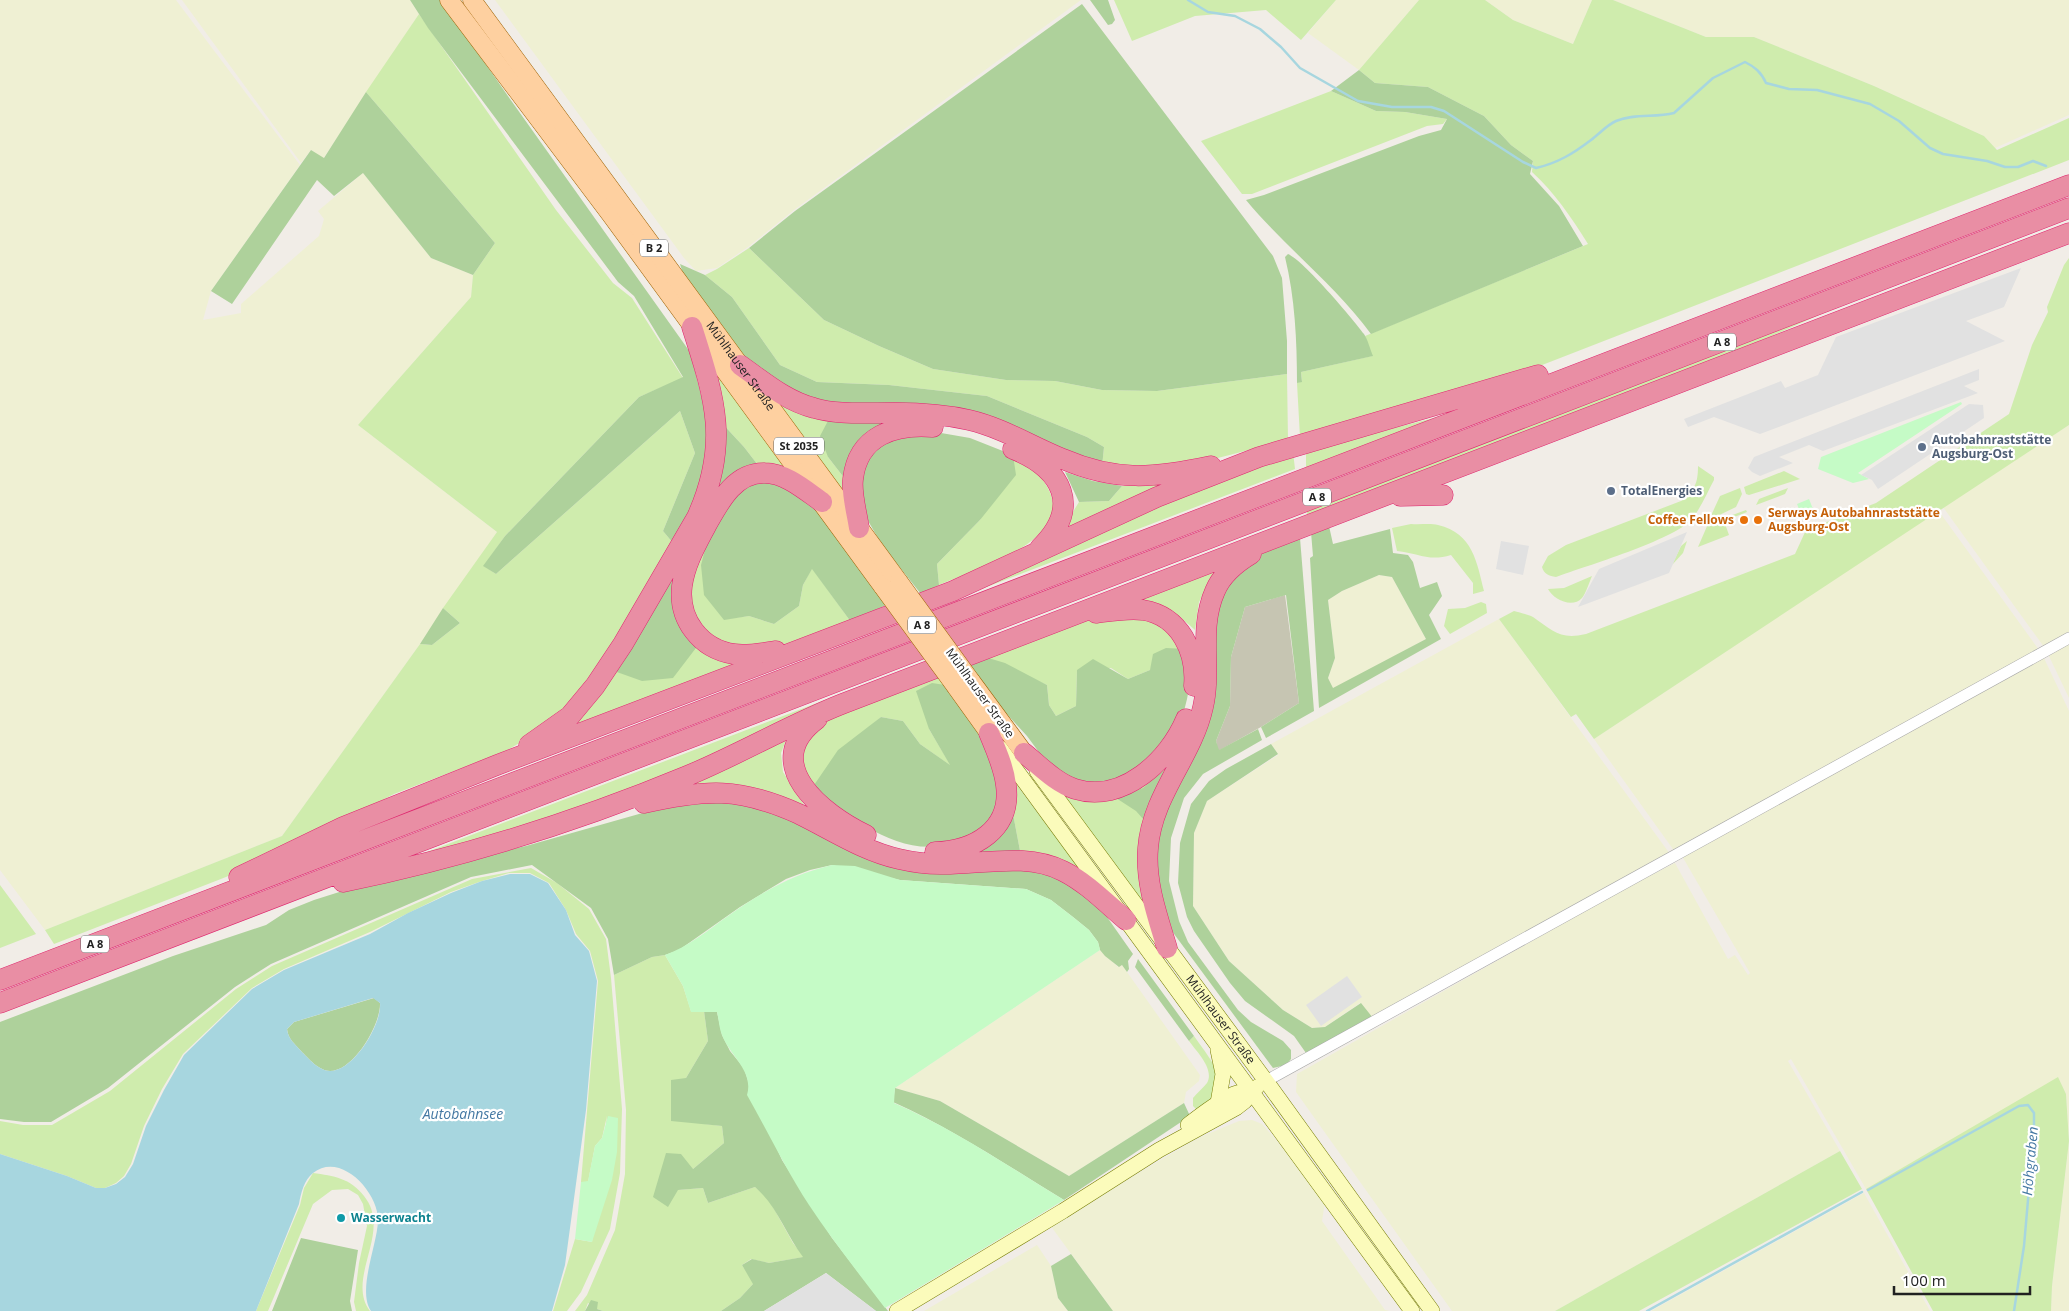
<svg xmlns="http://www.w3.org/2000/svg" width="2069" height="1311" viewBox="0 0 2069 1311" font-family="'Open Sans',sans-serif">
	<rect width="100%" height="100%" fill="#f1ede7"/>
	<path fill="#c6c5b2" d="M1285 595 1299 703 1261 727 1218 751 1216 741 1230 706 1231 657 1245 607Z"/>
	<path fill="#eff0d3" d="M0 0H176L300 165 211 291 203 320 241 313V304L319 236 324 219 318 211 363 173 431 258 473 275 471 297 358 425 497 532 420 644 282 836 45 930 0 870Z
		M182 0H410L419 14 323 159 311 150 301 163Z
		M495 0H1081L794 210 748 247 717 268 696 271 684 258Z
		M1336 0H1419L1359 70 1308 33Z
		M1485 0H1592L1573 44 1513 20Z
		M1613 0H2069V115L1995 148 1984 136 1874 86 1776 46 1754 37H1706Z
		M2069 425V633L2044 647 1943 507Z
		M1938 510 2039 650 1675 852 1594 739Z
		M1379 575 1392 577 1426 639 1333 689 1328 678 1335 658 1328 600 1342 591Z
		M1499 619 1670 854 1373 1018 1360 1003 1325 1027 1312 1028 1283 1010 1229 961 1193 906 1194 833 1207 801 1278 755 1271 744Z
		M2069 642V698L2048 654Z
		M2043 656 2069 711V1139L2066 1094 2058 1078 1866 1189 1791 1059 1788 1061 1840 1151 1555 1311H1452L1296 1092 1297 1074 1624 889 1675 863 1728 959 1735 955 1748 975 1750 973 1682 856Z
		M1100 950 1118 967 1122 965 1200 1075 1199 1081 1186 1092 1184 1103 1069 1176 940 1101 895 1088Z
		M1252 1120 1262 1124 1300 1167 1325 1202 1322 1221 1385 1310 1390 1311H1113L1050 1225 1198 1138 1239 1121Z
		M2069 1141V1311H2051L2052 1286Z
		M1864 1193 1930 1311H1651Z
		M1037 1245 1051 1266 1058 1298 1068 1311H924Z"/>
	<path fill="#cfecad" d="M1114 0H1336L1301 40 1266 10 1195 16 1132 41Z
		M1419 0H1485L1513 20 1573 44 1592 0H1613L1706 37H1754L1874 86 1984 136 1997 150 2069 118V160L1537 367 1300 437 1297 383 1302 381 1301 372 1372 356 1365 336 1588 244C1571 217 1555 193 1532 172L1533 161 1511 145 1484 116 1428 87 1375 83 1359 70Z
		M419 14 556 210 613 283 632 298 683 378 639 397 505 536 484 566 496 574 680 411 695 453 663 531 673 543 615 644 570 705 538 732 504 752 394 794 337 824 226 877 54 944 45 930 282 836 420 644 432 645 460 623 443 608 497 532 358 425 471 297 473 275 495 243 366 92Z
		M1331 91 1376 111 1405 112 1447 119 1443 124 1427 126 1252 194H1242L1201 141Z
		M749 248 824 320 879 346 933 369 1006 380 1055 381 1102 390 1157 391 1287 374 1288 440 1214 459 1177 466 1102 467 1104 447 1087 437 987 396 889 385 817 382 780 365 732 297 705 275 717 269Z
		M2069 258V425L1594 739 1576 714 1571 717 1499 619 1514 611C1520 613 1528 614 1533 617 1553 631 1560 640 1586 634L1795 554 1806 530 1876 503 2009 414 2032 345 2048 312 2047 307 2064 265Z
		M1846 303 1740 350 1307 518V509Z
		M709 362 791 476 761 469 744 447 719 420Z
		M762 392 830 417 828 457 845 479V495Z
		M1442 416 1306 471V450Z
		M1293 452 1295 469 929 609 1114 519Z
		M1013 455C1029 464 1045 477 1051 495 1068 543 971 571 939 585L937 564 980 520Z
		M1698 466 1714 477V480C1707 493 1701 508 1691 520 1673 540 1586 566 1556 577 1549 576 1544 574 1542 567L1548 556 1566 545 1681 501C1695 490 1698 483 1698 466Z
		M1784 471 1800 479 1749 495 1746 494 1744 487Z
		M1184 479 1060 533 1079 502 1109 501 1122 486Z
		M1740 488 1742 494 1736 507 1709 520 1720 496Z
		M1788 488 1785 494 1756 505 1759 499Z
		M1746 510 1747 512 1724 521 1729 535 1698 547 1708 524Z
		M1411 524C1420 525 1430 523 1438 525 1473 533 1477 563 1484 591L1473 594V583L1451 555C1429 562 1418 553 1397 551L1392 528Z
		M709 534 724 619 749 616 774 624 799 606 803 585 812 568 851 622 783 645 744 650 700 632 686 586Z
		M1687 541 1683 553 1672 565 1681 546Z
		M1227 560 1206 588 1199 602 1195 630C1169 606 1162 609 1128 604Z
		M1592 576C1589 583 1586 593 1582 598 1572 609 1553 599 1548 589L1564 588Z
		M1481 602 1486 604 1487 613 1450 634 1444 626 1448 609 1465 608Z
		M1111 616 1158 620 1186 649 1150 670 1128 679 1111 668 1077 670 1076 706 1056 716 1049 705 1047 685 985 657 1085 621Z
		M699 644 747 660 554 735 614 671Z
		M927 661 930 665 580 811 393 865Z
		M938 676 945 685 929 729 951 766 920 744 903 721 881 717 865 731 810 791 799 762 815 727 836 715Z
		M788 735 781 753 783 772 804 805 771 793 678 790Z
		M1183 742 1148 910 1050 780Z
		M1013 780 1087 879 1021 856 1013 814Z
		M531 868 557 883 589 909 606 939 611 978 622 1109 620 1173 610 1229 581 1292 567 1311H553L575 1239 592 1242 607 1116 602 1138 595 1146 588 1182H581L598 981 590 951 576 934 566 910 549 883 530 873H509L482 881 451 892 370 932 284 969 252 988 183 1054 162 1089 144 1126 131 1164 124 1176 116 1183 105 1188H96L67 1176 0 1154V1121L23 1125H52L110 1091 236 989 272 966 472 879Z
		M0 885 36 934 0 948Z
		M665 955 683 986 691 1011H704L708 1041 686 1078 705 1124 722 1126 724 1143 693 1169 678 1190 703 1188 708 1203 755 1187 768 1198 793 1243 804 1257 769 1263 751 1259 742 1265 754 1283 740 1298 721 1311H603L597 1309 588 1303 585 1311H575L587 1295 615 1230 625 1174 626 1110 614 975 652 957Z
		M1194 1036C1215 1066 1233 1082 1198 1111L1193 1106V1098C1197 1093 1203 1088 1207 1083 1215 1069 1196 1051 1189 1041Z
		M2058 1077 2066 1094 2069 1141 2052 1286 2051 1311H1933L1866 1189Z
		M1840 1151 1862 1189 1639 1311H1555Z
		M313 1173C334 1176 350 1178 364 1196 393 1232 345 1278 370 1311H356L354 1302 359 1263 367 1226 363 1204 358 1195 348 1189 332 1190 313 1204 268 1311H256L300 1205 304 1188Z"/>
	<path fill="#aed19b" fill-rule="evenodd" d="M410 0H441L510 99 690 352 708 422 703 485 673 543 663 531 695 453 680 411 496 574 483 566 505 536 639 397 683 377 634 296 618 282 428 28Z
		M1090 0H1108L1115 20 1112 24 1108 25Z
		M1082 4 1273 256 1282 278 1287 341V374L1157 391 1102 390 1055 381 1006 380 933 369 879 346 824 320 749 248 795 211Z
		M1359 70 1375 83 1428 87 1484 116 1511 145 1533 161 1530 174 1559 206 1583 246 1371 334C1334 284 1285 247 1246 200L1264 195 1419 136 1441 130 1447 119 1405 112 1376 111 1331 91Z
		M366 92 495 243 473 275 431 258 363 173 334 196 317 180 232 304 211 291 311 150 324 158Z
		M1288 254C1304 261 1352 318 1364 334 1368 340 1370 349 1373 356L1301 372 1302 382 1297 383C1297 341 1295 298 1285 257Z
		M680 264 705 275 732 297 780 365 817 382 889 385 987 396 1087 437 1104 447 1102 467 1002 426 811 404 744 362 684 277Z
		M830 417 900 420 845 479 828 457 820 436Z
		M719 420 744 447 761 469 709 506Z
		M918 429 970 438 1013 455 1016 475 980 520 937 564 939 585 921 594 882 545 867 519 860 501 863 461 877 443Z
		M1065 472 1093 481 1122 486 1109 501 1079 502Z
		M759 477 806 496 886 605 851 622 812 569 803 585 799 606 774 624 749 616 724 620 704 595 701 565 709 534 736 490Z
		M1329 526 1333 544 1390 529 1393 553 1408 555 1413 562 1420 588 1437 582 1442 596 1429 615 1441 639 1319 708 1310 558 1313 556 1311 532ZM1379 575 1392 577 1426 639 1333 688 1328 678 1335 658 1328 600 1342 591Z
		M1300 538 1314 711 1266 738 1261 727 1299 703 1286 595 1245 607 1231 657 1230 706 1216 741 1219 750 1258 729 1262 740 1203 774 1184 798 1171 838 1169 881 1179 921 1188 942 1238 1010 1251 1022 1283 1041 1291 1050V1059L1286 1065 1273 1068 1166 923 1159 905 1154 840 1178 773 1226 579 1253 556Z
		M690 539 680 569 699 644 673 678 642 681 614 671Z
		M443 608 460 623 432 645 420 644Z
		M1166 648 1186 649 1190 683 1187 699 1183 715 1166 745 1120 780 1079 786 1044 759 1027 736 995 701 968 663 985 657 1005 663 1047 685 1049 705 1056 716 1076 706 1077 670 1093 659 1128 679 1150 670 1153 654Z
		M932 683 945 685 982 739 1000 791 989 827C974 833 955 843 939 846 894 853 845 813 810 791L838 750 881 717 903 721 920 744 950 765 929 729 916 691Z
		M1271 744 1278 754 1207 801 1194 833 1193 906 1229 961 1283 1010 1312 1028 1325 1027 1361 1003 1373 1018 1306 1053 1294 1036 1245 1001 1230 983 1194 931 1187 917 1178 883 1180 843 1191 804 1209 781 1226 769Z
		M1167 768 1153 794 1144 820 1136 811 1116 798 1143 788Z
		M707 801 740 804 786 817 853 849 1016 867 1060 877 1100 907 1133 954 1128 961 1129 969 1127 972 1122 965 1119 967 1105 956 1100 950 1098 942 1089 930 1073 917 1051 900 1026 889 900 880 832 865 810 870 786 879 740 907 679 950 665 955 652 957 614 975 608 939 591 908 532 865 471 877 271 964 235 987 108 1088 51 1122H24L0 1119V1022L173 956 266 925 289 910 314 900 390 876 526 846 646 812Z
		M1013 814 1021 856 970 857Z
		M1138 959 1194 1036 1189 1041 1135 967Z
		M374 998 380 1003C381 1024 354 1071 330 1071 319 1071 308 1058 301 1051 295 1044 288 1039 287 1029L294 1022Z
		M704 1011 717 1012 722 1035 730 1051 744 1068 750 1087 782 1160 832 1238 888 1311H876L826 1273 764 1311H721L740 1298 753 1284 742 1265 752 1259 769 1263 803 1257C785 1233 777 1206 755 1187L708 1203 703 1188 678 1190 668 1207 653 1197 666 1153 681 1154 693 1169 724 1143 722 1126 671 1121V1080L686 1078 708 1041Z
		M895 1088 940 1101 1069 1176 1184 1103 1190 1116 1064 1200C1008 1166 953 1129 893 1102Z
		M301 1238 358 1250 350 1301 352 1311H272Z
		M1071 1254 1113 1311H1068L1058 1298 1051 1266Z
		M591 1300 598 1302 597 1309 603 1311H585Z"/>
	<path fill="#c5fbc6" d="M1961 402 1962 404 1858 473 1869 479 1853 483 1818 469 1821 457Z
		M1809 499 1815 514 1803 519 1797 504Z
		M832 865 855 866 900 880 1026 889 1051 900 1073 917 1089 930 1098 942 1100 950 895 1088 894 1103C954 1129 1008 1166 1064 1200L885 1308C859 1274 833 1241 809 1205 786 1170 768 1132 747 1095 754 1071 730 1056 722 1035 719 1028 719 1020 717 1012H691L683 986 665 955C688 947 708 930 728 916 760 893 793 874 832 865Z
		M608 1116 618 1118 617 1152 612 1180 592 1242 575 1239 581 1182 588 1181 595 1146 602 1138Z"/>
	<path fill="#e1e1e1" d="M2021 268 2004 307 1966 321 2005 341 1760 434 1714 417 1688 427 1684 419 1781 381 1785 388 1818 375 1836 337Z
		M1979 369V380L1964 386 1978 393 1823 451 1809 445 1779 457 1793 463 1760 476 1752 472 1748 468 1754 457Z
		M1969 404 1983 405 1984 418 1878 489 1872 480 1861 475Z
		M1687 532 1669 573 1578 607 1599 569Z
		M1501 541 1529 546 1523 575 1496 569Z
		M1347 976 1362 997 1321 1026 1306 1005Z
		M826 1273 876 1311H764Z"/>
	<path fill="#a7d6df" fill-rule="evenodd" d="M510 874H530L548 883 566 910 575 935 589 951 597 981 586 1110 565 1265 552 1311H371C357 1290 377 1246 378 1221 379 1193 341 1151 313 1173 304 1180 301 1193 299 1204L256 1311H0V1154L67 1176 96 1188H105L116 1184 125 1177 133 1164 146 1126 164 1090 184 1055 252 989 284 970 370 934 408 913 451 893 482 881ZM373 998 380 1003C382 1024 354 1071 330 1071 319 1071 308 1058 301 1051 295 1044 288 1039 287 1029L294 1022Z"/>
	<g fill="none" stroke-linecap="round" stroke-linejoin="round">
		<path stroke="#a7d6df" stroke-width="2.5" d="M1188 0 1208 12 1235 16 1260 29 1281 47 1300 68 1358 101 1392 107H1431L1444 111 1523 162 1536 168C1558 163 1574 153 1591 140 1599 134 1607 125 1616 121 1635 113 1655 118 1674 113L1713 78 1745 62C1755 67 1761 72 1766 83L1789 89 1817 90 1870 104 1899 121 1930 148 1943 154 1987 161 2005 167H2018L2033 161 2046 166
			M1868 1190 2019 1106 2028 1105 2034 1113V1131L2024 1246 2014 1311
			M1647 1311 1862 1192"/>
		<defs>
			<path id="street" d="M1266 1081 2069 638"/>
			<g id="secondary">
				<path d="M1000 748 1412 1311"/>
				<path id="s1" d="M1037 771 1266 1081 1432 1311"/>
				<path d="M1218 1050 1223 1074 1218 1103"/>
				<path d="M1188 1125C1202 1114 1218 1102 1234 1094 1242 1091 1250 1092 1257 1087"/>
				<path d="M897 1311 1063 1211 1159 1150 1236 1108 1245 1101 1252 1091"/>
			</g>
			<g id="primary">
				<path d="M449 0 611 215 883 587"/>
				<path id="s2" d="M472 0 899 582"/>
				<path d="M971 681 1024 753"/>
				<path d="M956 687 989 733"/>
			</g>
			<path id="highway" d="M740 365C763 381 786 401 814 408 835 414 857 413 878 413 909 412 939 413 969 420 1003 428 1031 446 1063 459 1116 482 1155 478 1211 466
				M1013 449C1063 469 1082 507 1040 548
				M1400 496 1443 495
				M859 528C857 513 851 494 853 479 858 435 895 424 933 427
				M1096 613C1111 611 1128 608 1143 610 1180 616 1197 652 1194 686
				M776 651C762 653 747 656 734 654 700 649 678 619 682 586 685 564 696 545 706 526 719 503 734 472 765 473 786 473 806 491 822 502
				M817 719C758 763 822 814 866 835
				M529 745 570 716 595 686 623 644 697 517C730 443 715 399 692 327
				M1024 753C1040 766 1056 783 1075 789 1123 804 1169 760 1186 719
				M644 803C706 789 739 787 799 814 832 830 863 851 899 859 912 862 926 864 940 864 981 865 1025 852 1063 871 1087 883 1106 903 1126 920
				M935 852C974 851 1012 830 1006 785 1004 767 996 750 989 733
				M239 877 343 827 497 765 953 591 1157 497 1259 457 1538 375
				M343 882C460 858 576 822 687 776 740 754 789 725 842 704L2069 233
				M1167 948C1157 915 1145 882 1148 848 1152 795 1192 757 1203 707 1212 669 1198 629 1215 591 1222 574 1236 563 1251 554
				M0 980 2069 185
				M0 1003 2069 208"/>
		</defs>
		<use href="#street" stroke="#a8a8a8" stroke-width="12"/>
		<use href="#secondary" stroke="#767d03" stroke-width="16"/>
		<use href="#primary" stroke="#9d6100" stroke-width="19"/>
		<use href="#highway" stroke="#df256e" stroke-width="21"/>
		<use href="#street" stroke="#fff" stroke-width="11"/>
		<use href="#secondary" stroke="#fbfbbb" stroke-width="15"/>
		<use href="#primary" stroke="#fed0a0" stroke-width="18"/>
		<use href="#highway" stroke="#e98ea4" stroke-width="20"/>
		<defs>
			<path id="primary-bridge" d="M899 582 971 681
				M883 587 956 687"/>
		</defs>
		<use href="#primary-bridge" stroke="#9d6100" stroke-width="19" stroke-linecap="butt"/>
		<use href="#primary-bridge" stroke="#fed0a0" stroke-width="18"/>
	</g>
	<g fill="#5c6f8a" stroke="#fff" stroke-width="2">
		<circle cx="1922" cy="447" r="5"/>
		<circle cx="1611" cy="491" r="5"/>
	</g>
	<g fill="#e8710a" stroke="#fff" stroke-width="2">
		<circle cx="1744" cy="520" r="5"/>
		<circle cx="1758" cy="520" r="5"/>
	</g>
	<circle fill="#0f9aa8" stroke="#fff" stroke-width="2" cx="341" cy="1218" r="5"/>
	<g text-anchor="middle" stroke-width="4.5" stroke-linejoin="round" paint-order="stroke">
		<g fill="#fff" stroke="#646464" stroke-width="1">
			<rect x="640" y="239.5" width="28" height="17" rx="4"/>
			<rect x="1708" y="333.5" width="28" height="17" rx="4"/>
			<rect x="774" y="437.5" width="50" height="17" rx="4"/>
			<rect x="1303" y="488.5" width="28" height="17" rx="4"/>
			<rect x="908" y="616.5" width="28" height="17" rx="4"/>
			<rect x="81" y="935.5" width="28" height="17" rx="4"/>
		</g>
		<g font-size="11" font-weight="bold" fill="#212121">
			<text x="654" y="252">B 2</text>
			<text x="1722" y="346">A 8</text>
			<text x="799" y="450">St 2035</text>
			<text x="1317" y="501">A 8</text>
			<text x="922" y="629">A 8</text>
			<text x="95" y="948">A 8</text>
		</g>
		<g font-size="12" fill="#212121" stroke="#fff">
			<text dy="4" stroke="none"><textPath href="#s2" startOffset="454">Mühlhauser Straße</textPath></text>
			<text transform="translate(980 693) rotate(54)" y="4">Mühlhauser Straße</text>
			<text dy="4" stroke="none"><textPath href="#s1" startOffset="309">Mühlhauser Straße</textPath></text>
		</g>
		<g font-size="12" font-weight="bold" fill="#4e5e75" stroke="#fff" text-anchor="start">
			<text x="1932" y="444">Autobahnraststätte<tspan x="1932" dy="14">Augsburg-Ost</tspan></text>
			<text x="1621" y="495">TotalEnergies</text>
		</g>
		<g font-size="12" font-weight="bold" fill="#c56008" stroke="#fff" text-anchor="start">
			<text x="1768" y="517">Serways Autobahnraststätte<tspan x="1768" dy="14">Augsburg-Ost</tspan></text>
			<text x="1734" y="524" text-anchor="end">Coffee Fellows</text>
		</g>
		<g font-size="12" font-weight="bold" fill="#0d838f" stroke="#fff" text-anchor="start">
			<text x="351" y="1222">Wasserwacht</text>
		</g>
		<g font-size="14" font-style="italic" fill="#4478a3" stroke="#fff">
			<text x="463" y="1119">Autobahnsee</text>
			<text transform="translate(2030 1161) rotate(-85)" y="5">Höhgraben</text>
		</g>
	</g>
	<path d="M1894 1286v8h136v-8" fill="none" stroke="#212121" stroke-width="2.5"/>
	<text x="1902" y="1286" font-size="15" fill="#212121" stroke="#ffffff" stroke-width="4" paint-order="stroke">100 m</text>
</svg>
